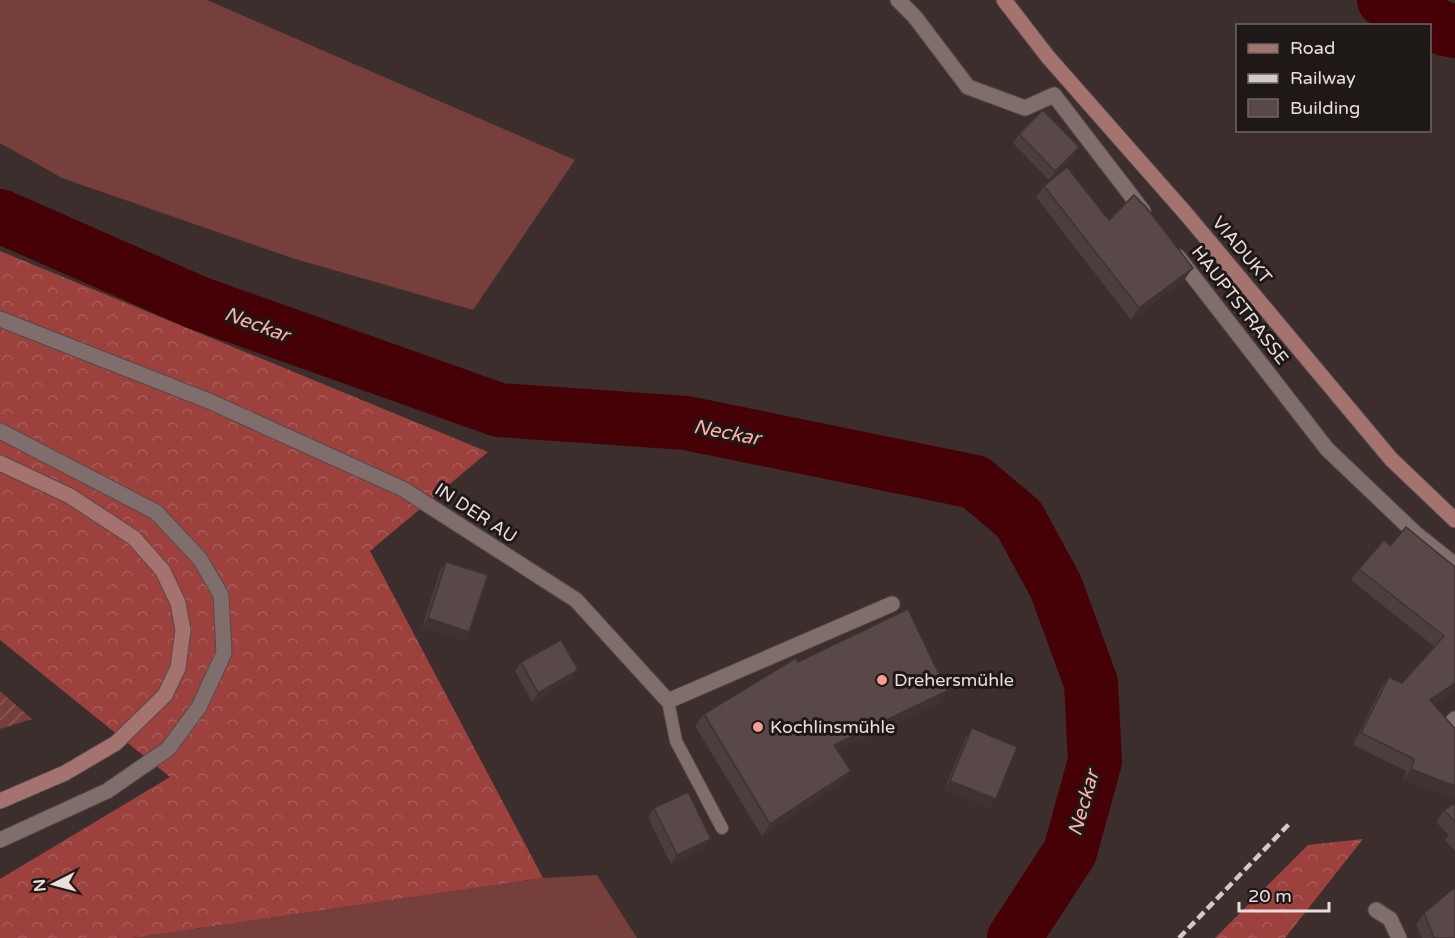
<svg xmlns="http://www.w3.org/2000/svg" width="1455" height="938" viewBox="0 0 1455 938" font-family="'Varela Round',sans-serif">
	<defs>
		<pattern id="forest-crowns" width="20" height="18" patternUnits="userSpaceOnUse" patternTransform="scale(1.5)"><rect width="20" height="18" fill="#9c413d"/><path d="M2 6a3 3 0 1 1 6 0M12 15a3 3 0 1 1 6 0" fill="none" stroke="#aa5c59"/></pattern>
		<pattern id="garden-furrows" width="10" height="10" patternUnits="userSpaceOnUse" patternTransform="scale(1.5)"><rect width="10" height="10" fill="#773f3b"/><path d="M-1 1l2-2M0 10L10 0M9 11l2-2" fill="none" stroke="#8a5a57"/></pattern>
	</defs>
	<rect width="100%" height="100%" fill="#3c2e2c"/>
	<path fill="#773f3b" d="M0 0H207L575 160 473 310 292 258 62 178 0 143Z
		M597 875 637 938H132L543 878Z"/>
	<path fill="url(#forest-crowns)" d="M0 251 488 452 370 551 543 878 132 938H0V879L170 777 0 640Z
		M1363 839 1285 938H1215L1308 845Z"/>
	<path fill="url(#garden-furrows)" d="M0 691 32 719 0 729Z"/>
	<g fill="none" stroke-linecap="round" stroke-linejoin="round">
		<path stroke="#450105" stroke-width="54" d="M1384 0 1444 29 1455 31
			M0 216 198 303 499 410 686 423 975 482 1019 519 1056 587 1091 683 1095 761 1070 852 1014 938"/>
		<defs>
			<path id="service" d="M668 701 676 741 722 828"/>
			<path id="minor" d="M898 0 915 17 968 87 1025 108 1054 95 1143 211
				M1178 257 1327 449 1414 532 1455 565
				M0 319 209 401 403 489 576 600 668 701 892 604
				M0 431 156 512 200 559 221 595 224 653 199 707 168 749 107 791 0 840
				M1455 719 1453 721 1455 724
				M1376 910 1390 919 1399 938"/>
			<path id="secondary" d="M1004 0 1048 57 1187 215 1391 459 1455 520
				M0 463 70 496 134 538 163 571 178 603 183 630 178 668 165 695 116 743 65 773 0 801"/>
		</defs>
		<use href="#service" stroke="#564a48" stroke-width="14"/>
		<use href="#minor" stroke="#564a48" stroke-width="17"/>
		<use href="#secondary" stroke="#564a48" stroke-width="17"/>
		<use href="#service" stroke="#7f6e6c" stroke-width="12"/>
		<use href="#minor" stroke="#7f6e6c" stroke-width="15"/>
		<use href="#secondary" stroke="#a47370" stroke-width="15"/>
		<path stroke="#d4c9c8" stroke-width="4.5" stroke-dasharray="9 4.5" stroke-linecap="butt" d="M1179 938 1291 822"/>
	</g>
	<path fill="#4c3e3d" d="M1019 134 1073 156 1049 180 1013 143Z
		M1044 186 1109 220 1184 280 1131 320 1036 197Z
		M1390 546 1455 567V689L1434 704 1455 729 1403 781 1406 771 1353 745 1381 688 1389 677 1402 683 1435 647 1351 580 1359 569Z
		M446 562 463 640 422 627 440 571Z
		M521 662 572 679 532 702 515 671Z
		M798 662 947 691 939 703 838 751 842 783 762 836 695 726 704 714Z
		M972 728 990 808 944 790 966 737Z
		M1455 803V851L1445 840 1449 835 1436 822 1444 810Z
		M654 808 711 839 705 847 671 864 648 817Z
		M1424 913 1455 938H1422L1416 925Z"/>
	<path fill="#3e3232" d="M1079 147 1073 156 1049 180 1055 171Z
		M1193 268 1184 280 1131 320 1139 308Z
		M428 618 469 632 463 640 422 627Z
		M578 670 572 679 532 702 538 693Z
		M1455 683V689L1422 712 1430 700Z
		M947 691 939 703 825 757 834 745Z
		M1411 769 1455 786V800L1403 781Z
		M851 771 842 783 762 836 770 824Z
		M950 781 996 799 990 808 944 790Z
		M711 839 705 847 671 864 677 855Z"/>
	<path fill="#584847" stroke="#3e3232" stroke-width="1.5" d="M1043 110 1079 147 1055 171 1019 134Z
		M1067 167 1109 220 1134 195 1146 207 1193 268 1139 308 1044 186Z
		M1406 527 1455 567V683L1430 700 1455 729V786L1411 769 1414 759 1361 733 1389 677 1402 683 1444 636 1359 569 1384 540 1390 546Z
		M446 562 488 575 469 632 428 618Z
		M908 609 947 691 834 745 851 771 770 824 704 714 796 658 798 662Z
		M561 640 578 670 538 693 521 662Z
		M972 728 1017 747 996 799 950 781Z
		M688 792 711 839 677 855 654 808Z
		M1455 803V822L1444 810Z
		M1455 887V938H1434L1424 913Z"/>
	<g fill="#f59c94" stroke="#1e1817" stroke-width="2">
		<circle cx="882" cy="680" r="6"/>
		<circle cx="758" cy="727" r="6"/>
	</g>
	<g text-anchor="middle" stroke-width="6" stroke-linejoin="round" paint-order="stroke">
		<g font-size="18" fill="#e8dedd" stroke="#1e1817">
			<text transform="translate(1242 250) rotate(50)" y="6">VIADUKT</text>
			<text transform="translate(1240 305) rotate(52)" y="6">HAUPTSTRASSE</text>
			<text transform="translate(476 513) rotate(33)" y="6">IN DER AU</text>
		</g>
		<g font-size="18" fill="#e8dedd" stroke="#1e1817" text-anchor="start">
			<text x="894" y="686">Drehersmühle</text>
			<text x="770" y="733">Kochlinsmühle</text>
		</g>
		<g font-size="20" font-style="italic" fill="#fdb0a8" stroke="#1e1817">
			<text transform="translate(257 324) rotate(20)" y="7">Neckar</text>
			<text transform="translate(727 432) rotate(11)" y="7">Neckar</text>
			<text transform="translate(1083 803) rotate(-74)" y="7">Neckar</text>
		</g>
	</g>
	<rect x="1236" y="24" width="195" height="108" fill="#1e1817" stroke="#6f6766" stroke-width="1.5"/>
	<rect x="1248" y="44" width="30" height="9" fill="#a47370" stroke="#6f6766" stroke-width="1.5"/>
	<text x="1290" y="54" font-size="18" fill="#e8dedd">Road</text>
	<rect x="1248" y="74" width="30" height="9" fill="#d4c9c8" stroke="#6f6766" stroke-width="1.5"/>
	<text x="1290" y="84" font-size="18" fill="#e8dedd">Railway</text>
	<rect x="1248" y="99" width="30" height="18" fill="#584847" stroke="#6f6766" stroke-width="1.5"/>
	<text x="1290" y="114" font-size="18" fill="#e8dedd">Building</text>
	<g transform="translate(54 884) rotate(264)" stroke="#1e1817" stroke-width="4.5" paint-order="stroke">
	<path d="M0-4.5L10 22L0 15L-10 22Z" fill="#e8dedd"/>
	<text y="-9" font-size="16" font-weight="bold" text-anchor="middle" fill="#e8dedd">N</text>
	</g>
	<path d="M1239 902v9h90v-9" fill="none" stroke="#e8dedd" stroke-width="3"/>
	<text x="1248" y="902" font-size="18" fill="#e8dedd" stroke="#1e1817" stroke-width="4.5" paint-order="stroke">20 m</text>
</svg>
